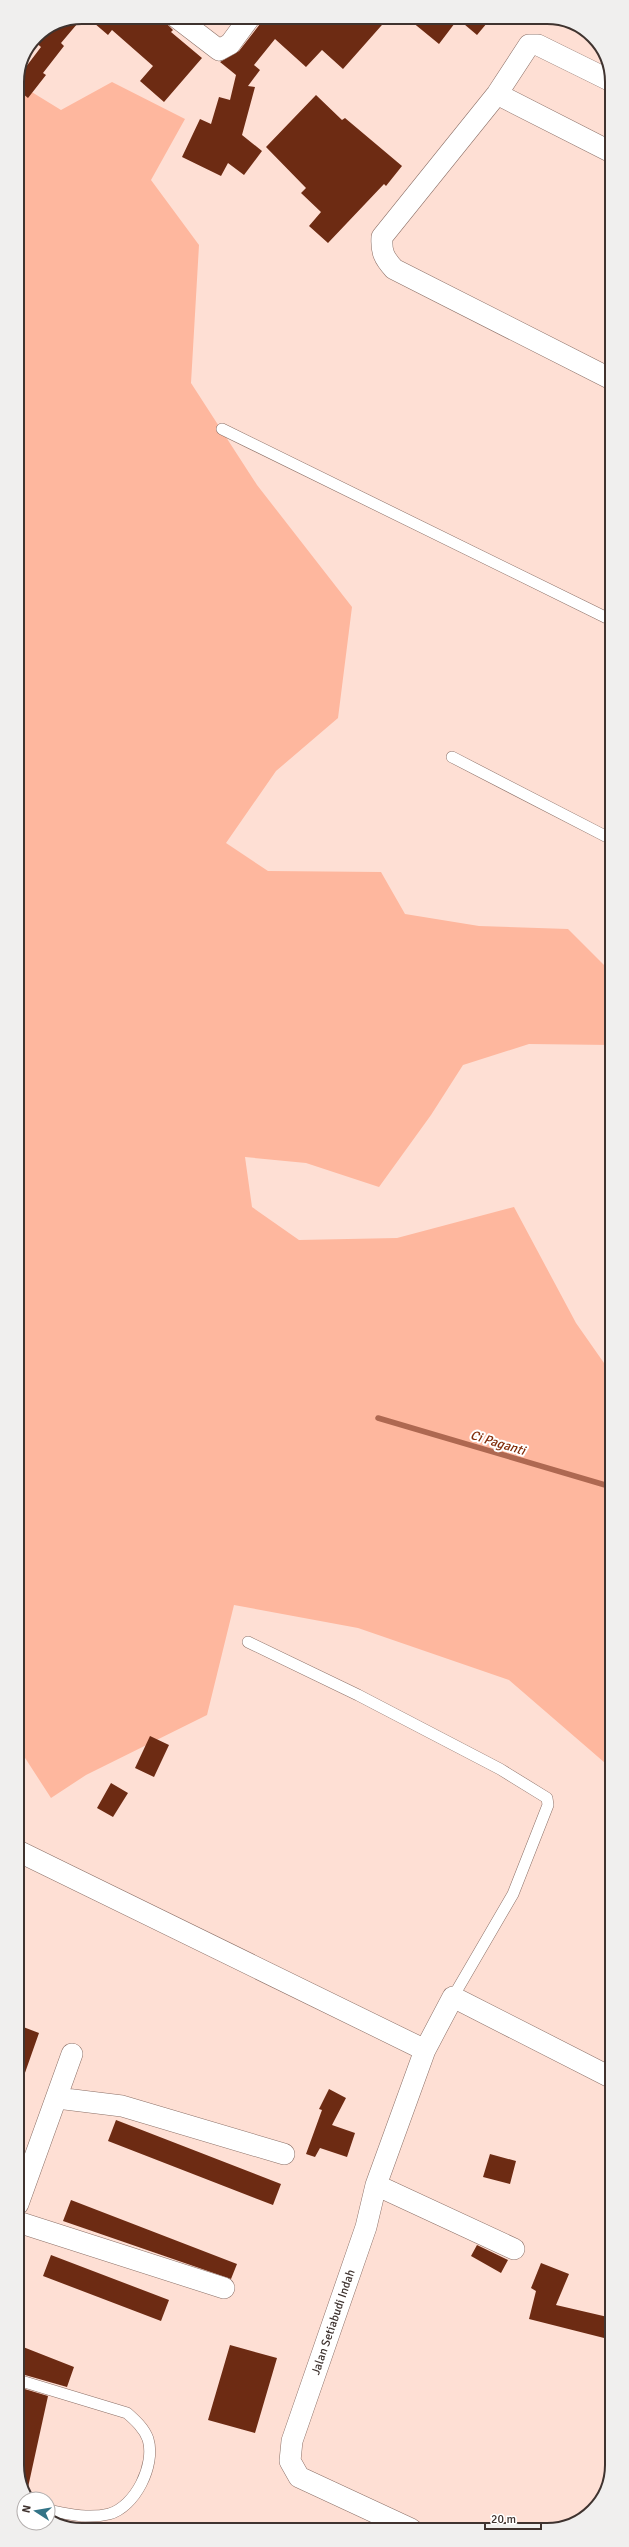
<svg xmlns="http://www.w3.org/2000/svg" width="629" height="2547" viewBox="0 0 629 2547" font-family="Signika,sans-serif">
	<rect width="100%" height="100%" fill="#fedfd4"/>
	<path fill="#feb79e" d="M112 82 185 119 151 180 199 245 191 383 257 485 352 607 338 718 276 771 226 843 268 871 381 872 405 914 479 926 568 929 611 972V1045L529 1044 463 1065 431 1115 379 1187 306 1163 245 1157 252 1207 299 1240 397 1238 514 1207 576 1323 611 1373 612 1769 509 1680 358 1628 234 1605 207 1715 86 1775 51 1798 18 1747 17 83 61 110Z"/>
	<g fill="none" stroke-linecap="round" stroke-linejoin="round">
		<path stroke="#ae6851" stroke-width="5.5" d="M378 1418 612 1487"/>
	</g>
	<path fill="#6d2b13" d="M83 17 61 43 64 46 43 73 46 75 28 98 17 89 19 76 41 47 34 41 36 36Z
		M87 17H164L165 22 173 30 171 32 202 58 164 102 140 81 153 66 112 30 108 35Z
		M262 17H389L343 69 322 50 306 67 275 39 254 65 260 70 248 86 255 87 242 135 262 151 244 175 228 163 221 176 182 157 200 119 211 124 219 97 230 100 236 75 220 62 239 51 260 24Z
		M406 17H492L477 35 458 19 439 44Z
		M316 95 342 120 345 118 402 166 386 186 384 184 328 243 309 226 321 212 301 193 306 188 266 147Z
		M150 1736 169 1745 154 1777 135 1768Z
		M111 1783 128 1793 113 1817 97 1808Z
		M18 2025 39 2033 20 2087H18Z
		M329 2089 346 2098 332 2125 355 2133 347 2157 320 2148 315 2157 306 2154 322 2110 319 2109Z
		M116 2120 281 2184 273 2205 108 2141Z
		M490 2154 516 2161 510 2184 483 2177Z
		M71 2200 237 2264 231 2279 63 2221Z
		M477 2245 508 2260 501 2273 471 2256Z
		M51 2255 169 2300 161 2321 43 2276Z
		M541 2263 569 2274 556 2305 612 2318 608 2339 529 2319 536 2291 531 2288Z
		M18 2345 74 2367 67 2387 18 2373Z
		M230 2345 277 2358 255 2433 208 2420Z
		M18 2387 48 2396 27 2492 18 2477Z"/>
	<g fill="none" stroke-linecap="round" stroke-linejoin="round">
		<defs>
			<path id="lane" d="M222 429 611 620
				M452 757 611 839
				M248 1642 358 1695 500 1769 547 1798 548 1805 513 1894 453 1997
				M18 2380 127 2413C135 2420 144 2428 148 2439 156 2465 135 2507 109 2514 88 2519 68 2514 48 2510"/>
			<path id="street" d="M176 17 219 50 230 44 250 17
				M611 81 538 45H529L497 94 382 237C381 252 384 258 394 269L611 379
				M497 94 611 152
				M18 1851 425 2050
				M57 2098 122 2106 284 2154
				M376 2185 514 2249
				M18 2204 72 2054
				M18 2222 224 2288
				M411 2529 299 2477 290 2461 292 2441 366 2227 376 2185 425 2050 453 1997 612 2078"/>
		</defs>
		<use href="#lane" stroke="#8c7067" stroke-width="12"/>
		<use href="#street" stroke="#8c7067" stroke-width="22"/>
		<use href="#lane" stroke="#fff" stroke-width="11"/>
		<use href="#street" stroke="#fff" stroke-width="21"/>
	</g>
	<g text-anchor="middle" stroke-width="4" stroke-linejoin="round" paint-order="stroke">
		<g font-size="12" fill="#3f332f" stroke="#fff">
			<text transform="translate(333 2322) rotate(-71)" y="4">Jalan Setiabudi Indah</text>
		</g>
		<g font-size="13" font-style="italic" fill="#822d0a" stroke="#fff">
			<text transform="translate(498 1442) rotate(17)" y="5">Ci Paganti</text>
		</g>
	</g>
	<path d="M0 0H629V2547H0ZM82 24H547A58 58 0 0 1 605 82V2465A58 58 0 0 1 547 2523H82A58 58 0 0 1 24 2465V82A58 58 0 0 1 82 24Z" fill="#f0efee" fill-rule="evenodd"/>
	<path fill="none" stroke="#3f332f" stroke-width="2" d="M82 24H547A58 58 0 0 1 605 82V2465A58 58 0 0 1 547 2523H82A58 58 0 0 1 24 2465V82A58 58 0 0 1 82 24Z"/>
	<g transform="translate(36 2511) rotate(282)"><circle r="19" fill="#ffffff" stroke="#b2adac"/>
	<path d="M0-3L7 15L0 10L-7 15Z" fill="#337487"/>
	<text y="-6" font-size="11" font-weight="bold" text-anchor="middle" fill="#3f332f">N</text>
	</g>
	<path d="M485 2523v6h56v-6" fill="none" stroke="#3f332f" stroke-width="2"/>
	<text x="491" y="2523" font-size="12" fill="#3f332f" stroke="#ffffff" stroke-width="3" paint-order="stroke">20 m</text>
</svg>
